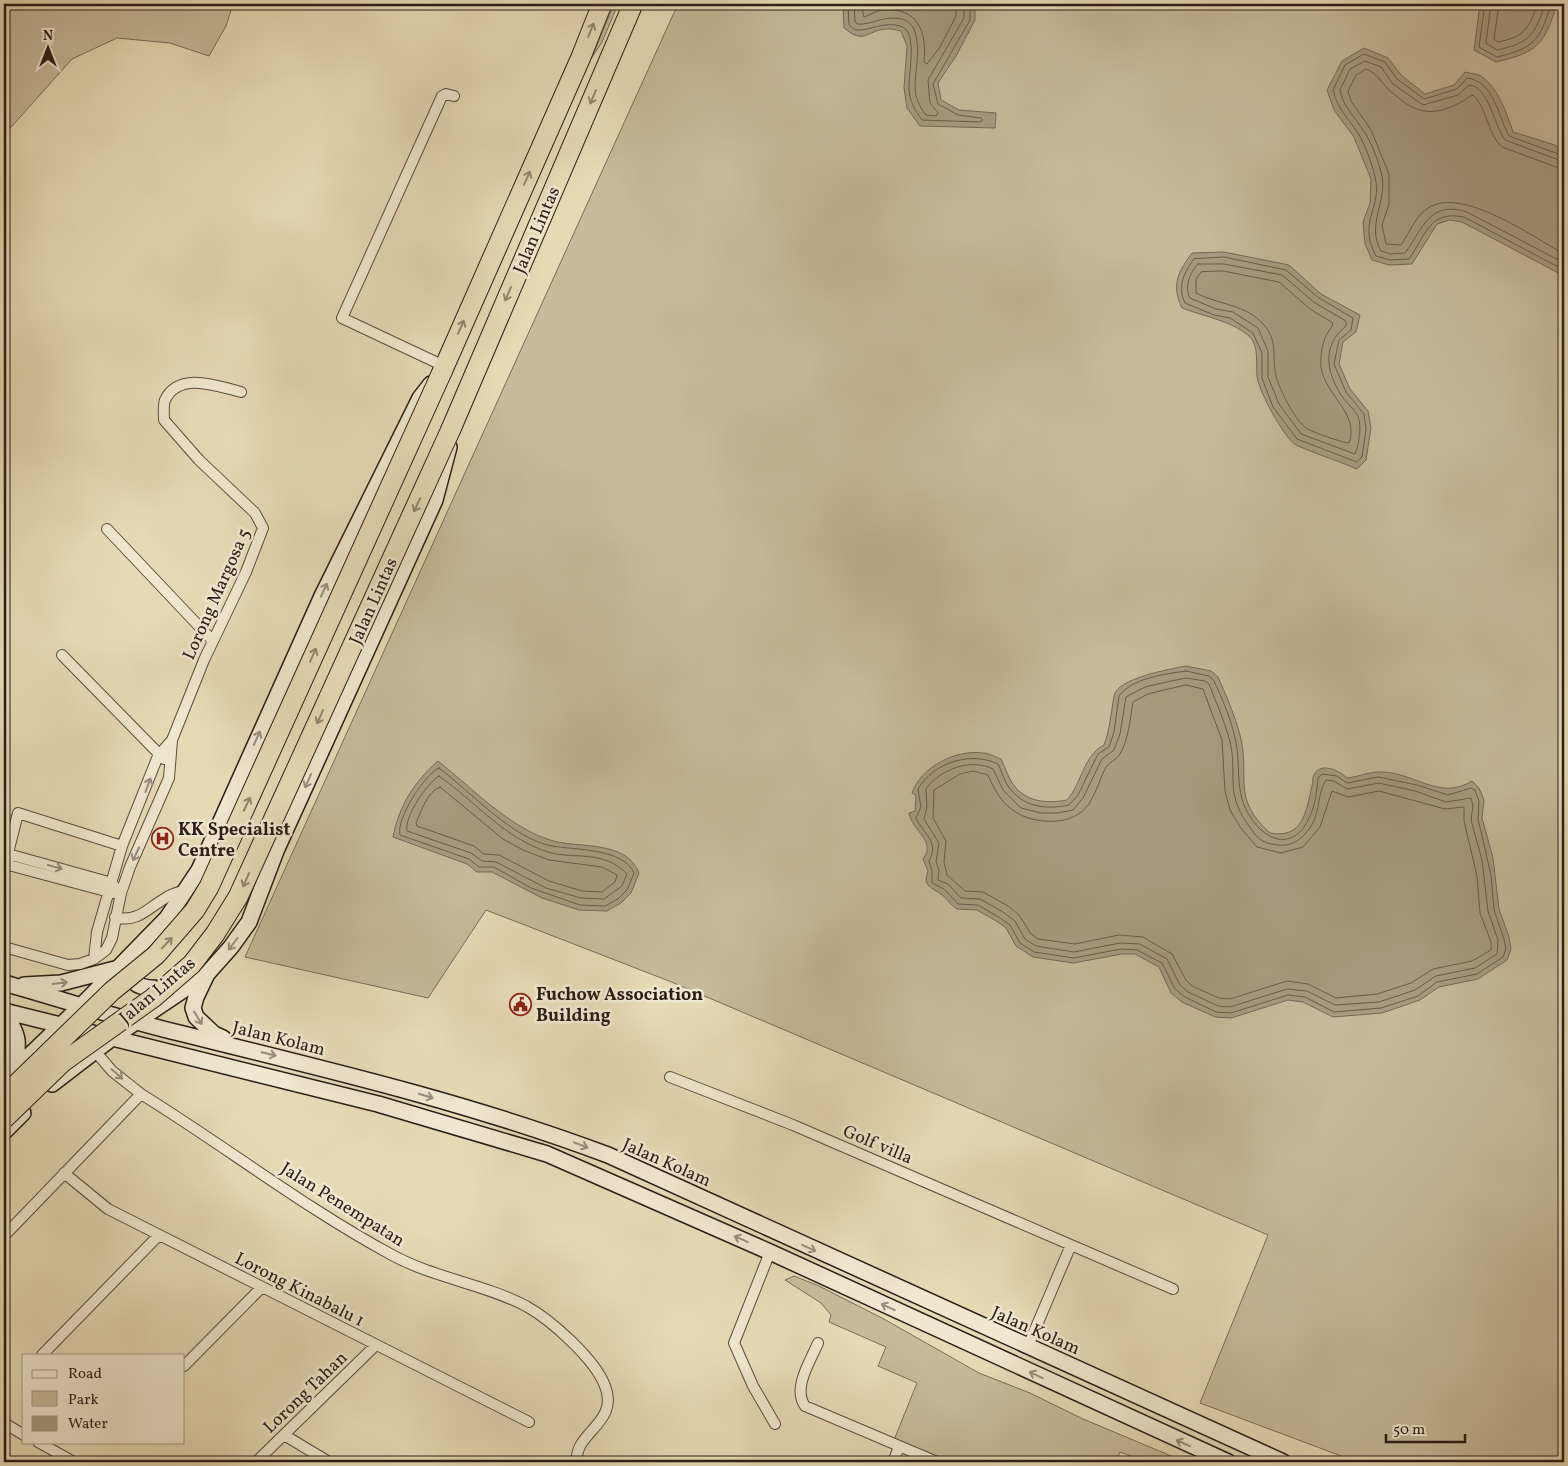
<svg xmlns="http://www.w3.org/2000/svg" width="1568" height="1466" viewBox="0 0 1568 1466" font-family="Vollkorn,serif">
	<rect width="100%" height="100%" fill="#e6dab5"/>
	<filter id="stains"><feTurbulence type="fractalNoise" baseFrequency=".004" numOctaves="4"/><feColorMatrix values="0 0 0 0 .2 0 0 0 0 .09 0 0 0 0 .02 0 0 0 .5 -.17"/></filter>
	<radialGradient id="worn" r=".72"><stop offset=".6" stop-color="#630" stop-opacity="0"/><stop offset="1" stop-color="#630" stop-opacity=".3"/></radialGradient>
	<path fill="#c6ba9a" stroke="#786c59" d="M4 4H233L226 26 209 56 170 43 117 38 72 59 4 135Z
		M614 4H618L602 42 591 59Z
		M678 4H1564V1462H1357L1200 1403 1268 1235 669 981 486 910 428 998 245 957Z
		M794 1276 819 1286 882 1318 979 1373 1030 1393 1083 1419 1176 1458 1175 1462H1147L1120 1452 1116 1462H947L894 1440 917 1383 878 1366 886 1347 829 1322 831 1315 821 1303 785 1280Z"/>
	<path fill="#a69a80" stroke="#746856" d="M843 4H975V20L956 56 938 83 941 100 959 110 996 113 995 128 920 126 907 108 904 88 907 46 901 31C896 30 890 28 885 29 866 31 865 45 844 28Z
		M1480 4H1557C1544 45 1538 52 1496 62L1474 50Z
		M1364 48 1388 58 1401 75 1425 94 1454 85 1465 72C1470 73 1477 74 1481 76 1498 87 1507 114 1513 132L1555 145 1564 152V276L1462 222 1449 220 1437 224 1412 264 1389 265 1372 260 1365 244 1363 222 1370 203 1371 179 1354 137 1334 110 1327 90 1342 61Z
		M1224 252 1289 265 1321 294 1360 315 1356 332 1343 342 1339 364 1350 389 1368 411 1371 428 1366 460 1357 469C1337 460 1315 454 1296 445 1284 438 1258 390 1257 376 1256 363 1259 345 1249 336 1232 321 1203 316 1182 308 1171 285 1178 272 1192 253Z
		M1186 666 1211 671 1218 677C1226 695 1235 716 1240 735 1251 776 1230 797 1270 833 1303 839 1306 812 1312 786 1313 783 1312 778 1314 775 1320 761 1340 771 1347 778 1357 777 1369 772 1378 772 1412 770 1439 802 1472 781L1479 788 1484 800 1482 818 1493 858 1499 909 1509 937 1511 949 1507 960 1478 979 1439 987 1420 1000 1382 1013 1333 1017 1303 1002 1288 1000 1231 1018 1215 1017 1182 1002 1171 993 1159 967 1135 954H1122L1073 963 1033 957 1016 946 1006 928 998 922 977 910 957 909C950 905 948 899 942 895 932 887 922 887 928 871L923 859C937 841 912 831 909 813L915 811 916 795 912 793C921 767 956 749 983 753 989 753 995 757 1001 759 1005 767 1007 774 1011 781 1023 802 1046 804 1067 800 1082 783 1083 756 1104 745 1110 729 1111 713 1114 696 1117 678 1171 669 1186 666Z
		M438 761C472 788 509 827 550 840 577 849 626 839 639 873L631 893 621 903 607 911 579 910 542 898 492 872H477L467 864 393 837C399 806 414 782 438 761Z"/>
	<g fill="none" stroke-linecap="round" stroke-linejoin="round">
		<path stroke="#685c4c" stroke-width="1" d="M848 4 849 25 855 30C871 31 884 21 900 26 919 30 908 74 909 88 909 101 915 110 922 120L980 122 983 120 981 118 958 115 938 104 933 84 970 20V4
			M854 4 855 21 857 24C874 25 882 15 902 19 926 25 915 70 915 86 915 97 919 106 926 115L936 116 938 113 930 103 928 80 964 18V4
			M861 4 864 17C870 15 876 11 882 10 918 7 927 31 924 62L927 64 940 47 956 16V4
			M1485 4 1479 47 1497 57C1535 48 1540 40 1551 4
			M1491 4 1486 43 1497 50C1530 43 1535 35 1545 4
			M1499 4 1494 39 1498 42C1524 37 1530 28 1537 4
			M1564 156 1509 136C1498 116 1494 81 1467 78L1457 89 1424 99 1397 79 1385 62 1364 54 1345 65 1333 90C1337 108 1348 118 1358 133 1365 145 1372 163 1375 177 1383 207 1357 222 1376 256L1390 260 1409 259C1426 235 1429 210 1464 217L1564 270
			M1564 162 1505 140C1495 128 1489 86 1469 85L1458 95 1423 105 1393 84 1381 67 1365 61 1350 69 1340 90C1343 106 1354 116 1363 130 1371 141 1379 162 1382 176 1387 202 1366 225 1381 251L1391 254 1405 253C1423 229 1429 200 1467 212L1564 263
			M1564 170 1502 147C1487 134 1488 109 1473 95 1469 96 1467 99 1463 101 1430 119 1415 113 1389 90 1380 81 1378 74 1366 69L1356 75 1348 91 1351 101 1371 130 1389 174V204L1382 225 1386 244 1401 245C1409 234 1416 215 1428 208 1462 186 1533 237 1564 254
			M1224 257 1286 270 1319 298 1353 318 1351 330 1339 340 1334 364 1346 392 1364 414 1366 429 1362 457 1357 462 1297 439 1273 407 1262 378V353L1253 333 1230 318 1214 315 1185 303C1177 287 1184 272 1194 259Z
			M1198 264H1224L1282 275 1315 303 1346 321V326C1322 345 1326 371 1341 395 1345 402 1354 408 1358 416 1362 427 1359 444 1355 454L1301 434 1279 404 1268 377V351L1258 328 1233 312 1216 309 1190 298C1184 286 1190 273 1198 264Z
			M1223 271 1279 282 1310 309 1333 323C1332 328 1328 331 1326 336 1322 344 1320 358 1321 367 1325 395 1360 414 1349 443 1343 443 1312 432 1306 428 1295 420 1279 389 1276 376 1272 358 1278 340 1264 325 1246 304 1219 305 1196 293V279L1201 272Z
			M1186 671 1209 676 1214 681C1222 698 1231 719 1235 738 1242 766 1233 792 1251 818 1267 843 1295 850 1309 818 1315 807 1317 790 1318 778L1322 774 1337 776 1347 783 1378 777 1417 785 1448 795 1471 788 1475 790 1479 801 1478 819 1491 875 1494 910 1504 939 1506 949 1503 957 1477 974 1437 982 1418 996 1381 1008 1334 1012 1305 997 1288 995 1231 1013 1216 1012 1185 997 1175 989 1162 963 1137 950 1121 949 1074 958 1034 952 1020 943 1010 925 1000 918 978 905 958 904 944 889 932 883V871L929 861C940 842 923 833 916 818L921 807 918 789C934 762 971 751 998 764 1002 771 1003 779 1008 786 1022 807 1046 810 1069 805L1078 795 1098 754 1109 747 1114 732 1119 696C1132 678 1165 674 1186 671Z
			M1186 678 1205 681 1209 684C1216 702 1224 720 1229 738 1239 773 1223 791 1249 826 1255 835 1261 843 1272 844 1284 847 1295 845 1304 835 1323 816 1315 797 1326 780L1334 781 1347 789 1379 783 1415 791 1446 802 1471 798 1473 806 1471 820 1482 860 1488 911 1498 940 1497 954 1475 968 1436 976 1415 990 1379 1002 1335 1005 1307 991 1287 989 1230 1007 1218 1006 1188 992 1180 985 1167 959 1140 944 1120 943 1074 952 1036 946 1025 939 1015 921 1003 912 980 899 961 898 948 884 938 880 939 870 936 862 939 843 924 819 927 807 926 789C940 769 971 758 993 769L1003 790 1021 808 1041 813H1058L1073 810 1083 798 1102 759 1114 750 1120 734 1126 697 1145 687Z
			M1186 685 1203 689 1222 740 1225 791 1230 810 1240 827 1257 847 1281 853 1303 847 1320 827 1332 791 1348 797 1379 791 1445 809 1464 807V821L1477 876 1480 913 1491 942V950L1472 961 1433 969 1411 983 1377 994 1336 998 1308 984 1287 981 1230 999 1219 998 1192 986 1186 980 1172 954 1143 937 1119 935 1075 944 1038 939 1031 934 1019 915 1008 906 983 892 965 891 947 875 944 862 946 841 933 818 934 790 960 774 973 771 988 775C997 796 1008 813 1032 819 1053 824 1078 822 1090 802 1097 791 1100 778 1106 767 1110 761 1117 760 1120 754 1129 738 1130 719 1133 702L1148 694Z
			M439 768C471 792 513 839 552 846 574 850 623 848 634 873L627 890 618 899 605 906 580 905 531 888 494 867H479L469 859 400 835C396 819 424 775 439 768Z
			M439 776C476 802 504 838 548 852 575 860 603 849 627 874L622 886 604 899 581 898 546 888 496 862 482 861 471 853 407 831C404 817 427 783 439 776Z
			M440 787 503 839 523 850 549 860 602 867 617 875 615 882 602 892 582 891 549 881 499 855 484 854 474 846 417 826 416 823C421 811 428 791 440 787Z"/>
		<path stroke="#746856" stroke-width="3" d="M580 8 582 4"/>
		<defs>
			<path id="street" d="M444 366 342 318 442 96 446 94 454 96
				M107 529 212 640
				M62 655 164 759
				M8 854 112 883 115 887
				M5 864 113 893
				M4 869 18 813 122 846
				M115 917C137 923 147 909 164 899 170 894 178 892 186 890
				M4 947 68 965 80 964 94 959 106 950 112 938 121 893 130 867 169 778 172 740
				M94 959 97 932 122 846 158 756 172 740 204 660 246 572 263 528 255 513 199 460 164 420C164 414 163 405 165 400 179 371 217 386 241 392
				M95 1051 112 1071 141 1094C225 1146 305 1208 392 1255 434 1278 484 1284 526 1306 551 1320 595 1359 605 1386 620 1423 573 1433 577 1462
				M670 1077 793 1125 1071 1245 1028 1346
				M64 1173 108 1209 529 1422
				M4 1236 141 1094
				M1071 1245 1173 1289
				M770 1252 734 1343 753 1386 775 1424
				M818 1343C811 1360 792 1388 805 1406L937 1462
				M42 1355 159 1235
				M184 1366 262 1287
				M4 1423 24 1435
				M284 1435 329 1462
				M38 1442 74 1462
				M256 1462 376 1345
				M893 1462 899 1447"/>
			<path id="secondary" d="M133 965C123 989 153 990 168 987
				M4 983C61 999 117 1018 175 1032 321 1068 467 1102 608 1155L1283 1462
				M24 985 61 983 115 969
				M4 1011 378 1104 547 1154 770 1252 1228 1462
				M4 1012C19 1035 20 1042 14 1069
				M4 1034 6 1044 4 1061
				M223 1038 214 1034 196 1017 193 1008 196 997 207 974 231 947 249 922 276 851 435 500 449 447
				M4 1080 82 1005 167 918 199 870 322 596 420 398 431 384
				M52 1084 112 1038 207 974
				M4 1132 23 1113"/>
			<path id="highway" d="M442 372 581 57 602 4
				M451 429 633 4"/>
		</defs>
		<use href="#street" stroke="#584c3f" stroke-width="12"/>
		<use href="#secondary" stroke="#291d18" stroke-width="18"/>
		<use href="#highway" stroke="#291d18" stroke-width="21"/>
		<use href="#street" stroke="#efe7cf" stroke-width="10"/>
		<use href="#secondary" stroke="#efe7cf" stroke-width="15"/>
		<use href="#highway" stroke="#e6dab5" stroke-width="19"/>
		<defs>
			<path id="highway-bridge" d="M4 1096 112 991 156 955 195 910 209 887 442 372
				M4 1119 63 1062 153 998 192 964 215 934 238 897 451 429"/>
		</defs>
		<use href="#highway-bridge" stroke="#291d18" stroke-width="21" stroke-linecap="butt"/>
		<use href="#highway-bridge" stroke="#e6dab5" stroke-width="19"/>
	</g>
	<defs><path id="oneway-shaft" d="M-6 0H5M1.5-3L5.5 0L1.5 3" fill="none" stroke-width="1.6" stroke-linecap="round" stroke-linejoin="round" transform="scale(1.25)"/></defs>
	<g stroke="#91856e">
		<use href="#oneway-shaft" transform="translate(591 30) rotate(-68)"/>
		<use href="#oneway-shaft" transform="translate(593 97) rotate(113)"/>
		<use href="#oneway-shaft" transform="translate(527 178) rotate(-66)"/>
		<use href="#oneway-shaft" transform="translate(508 294) rotate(114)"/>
		<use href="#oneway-shaft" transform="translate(461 327) rotate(-66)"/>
		<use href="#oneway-shaft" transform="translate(417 505) rotate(115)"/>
		<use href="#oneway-shaft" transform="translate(313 655) rotate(-66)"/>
		<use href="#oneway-shaft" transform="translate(320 717) rotate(114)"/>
		<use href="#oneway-shaft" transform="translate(247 804) rotate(-65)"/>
		<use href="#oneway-shaft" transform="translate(246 880) rotate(114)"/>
		<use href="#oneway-shaft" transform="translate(167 943) rotate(-47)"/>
	</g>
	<g stroke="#968c7d">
		<use href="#oneway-shaft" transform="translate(324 590) rotate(-65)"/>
		<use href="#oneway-shaft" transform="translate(257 738) rotate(-66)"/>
		<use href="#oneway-shaft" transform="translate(308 781) rotate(114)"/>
		<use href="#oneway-shaft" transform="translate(148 785) rotate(-70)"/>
		<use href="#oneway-shaft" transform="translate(136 854) rotate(115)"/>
		<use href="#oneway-shaft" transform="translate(55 867) rotate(15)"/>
		<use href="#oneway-shaft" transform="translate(233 944) rotate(127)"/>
		<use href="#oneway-shaft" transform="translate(60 983) rotate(-7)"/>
		<use href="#oneway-shaft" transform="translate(198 1018) rotate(59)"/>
		<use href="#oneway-shaft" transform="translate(269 1054) rotate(14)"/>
		<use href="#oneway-shaft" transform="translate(117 1074) rotate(41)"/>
		<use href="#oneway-shaft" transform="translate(426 1096) rotate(17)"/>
		<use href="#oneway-shaft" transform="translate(581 1145) rotate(21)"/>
		<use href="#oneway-shaft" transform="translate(741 1239) rotate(-156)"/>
		<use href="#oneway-shaft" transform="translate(809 1248) rotate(25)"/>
		<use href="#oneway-shaft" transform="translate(888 1307) rotate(-155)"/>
		<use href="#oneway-shaft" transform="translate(1036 1375) rotate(-155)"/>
		<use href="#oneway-shaft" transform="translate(1183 1443) rotate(-156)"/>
	</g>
	<defs>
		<symbol id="hospital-ring" viewBox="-11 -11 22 22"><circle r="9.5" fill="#efe7cf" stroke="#8f2418" stroke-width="1.5"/><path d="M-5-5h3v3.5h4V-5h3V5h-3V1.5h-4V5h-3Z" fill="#8f2418"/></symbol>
		<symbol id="civic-ring" viewBox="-11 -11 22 22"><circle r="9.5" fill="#efe7cf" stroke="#8f2418" stroke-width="1.5"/><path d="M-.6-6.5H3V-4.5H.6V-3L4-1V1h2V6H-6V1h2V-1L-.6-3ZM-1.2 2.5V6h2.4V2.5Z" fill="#8f2418"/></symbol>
	</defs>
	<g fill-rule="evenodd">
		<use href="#hospital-ring" x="150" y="826" width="25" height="25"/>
		<use href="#civic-ring" x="508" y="992" width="25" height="25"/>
	</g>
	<g text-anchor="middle" stroke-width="5" stroke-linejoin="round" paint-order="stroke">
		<g font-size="18" fill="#291d18" stroke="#efe7cf">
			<text transform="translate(536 230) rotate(-67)" y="6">Jalan Lintas</text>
			<text transform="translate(216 594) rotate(-66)" y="6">Lorong Margosa 5</text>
			<text transform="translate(373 601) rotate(-66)" y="6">Jalan Lintas</text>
			<text transform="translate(157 990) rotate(-40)" y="6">Jalan Lintas</text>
			<text transform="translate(279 1038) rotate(14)" y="6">Jalan Kolam</text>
			<text transform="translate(878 1144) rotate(23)" y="6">Golf villa</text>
			<text transform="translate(667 1162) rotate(24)" y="6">Jalan Kolam</text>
			<text transform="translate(343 1204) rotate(32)" y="6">Jalan Penempatan</text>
			<text transform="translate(300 1289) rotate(27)" y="6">Lorong Kinabalu 1</text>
			<text transform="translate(1036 1330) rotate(24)" y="6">Jalan Kolam</text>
			<text transform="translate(305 1392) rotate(-44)" y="6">Lorong Tahan</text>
		</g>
		<g font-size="18" font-weight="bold" fill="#291d18" stroke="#efe7cf" text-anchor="start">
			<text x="178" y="835">KK Specialist<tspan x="178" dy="21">Centre</tspan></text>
			<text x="536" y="1000">Fuchow Association<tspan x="536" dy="21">Building</tspan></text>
		</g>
	</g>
	<rect width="1568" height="1466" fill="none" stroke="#e6dab5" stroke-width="20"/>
	<rect x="5" y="5" width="1558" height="1456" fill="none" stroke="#291d18" stroke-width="2.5"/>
	<rect x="10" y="10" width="1548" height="1446" fill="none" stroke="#291d18"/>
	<rect x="22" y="1354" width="162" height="90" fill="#efe7cf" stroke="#a09686"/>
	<rect x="32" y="1370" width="25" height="8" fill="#efe7cf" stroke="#a09686"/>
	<text x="68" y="1378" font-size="15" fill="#291d18">Road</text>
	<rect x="32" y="1391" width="25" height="15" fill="#c6ba9a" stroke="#a09686"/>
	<text x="68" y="1404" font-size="15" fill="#291d18">Park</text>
	<rect x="32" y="1416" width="25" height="15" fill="#a69a80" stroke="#a09686"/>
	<text x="68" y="1428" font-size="15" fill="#291d18">Water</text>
	<g transform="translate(48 48)" stroke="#efe7cf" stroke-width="4" paint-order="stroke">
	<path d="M0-4L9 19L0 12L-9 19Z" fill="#291d18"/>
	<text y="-8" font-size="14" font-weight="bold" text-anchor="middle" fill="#291d18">N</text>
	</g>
	<path d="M1386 1434v8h79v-8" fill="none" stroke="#291d18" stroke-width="2.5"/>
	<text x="1393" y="1434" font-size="15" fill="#291d18" stroke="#efe7cf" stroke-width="4" paint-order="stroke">50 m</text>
	<rect width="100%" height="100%" filter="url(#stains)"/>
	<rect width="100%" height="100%" fill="url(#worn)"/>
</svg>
